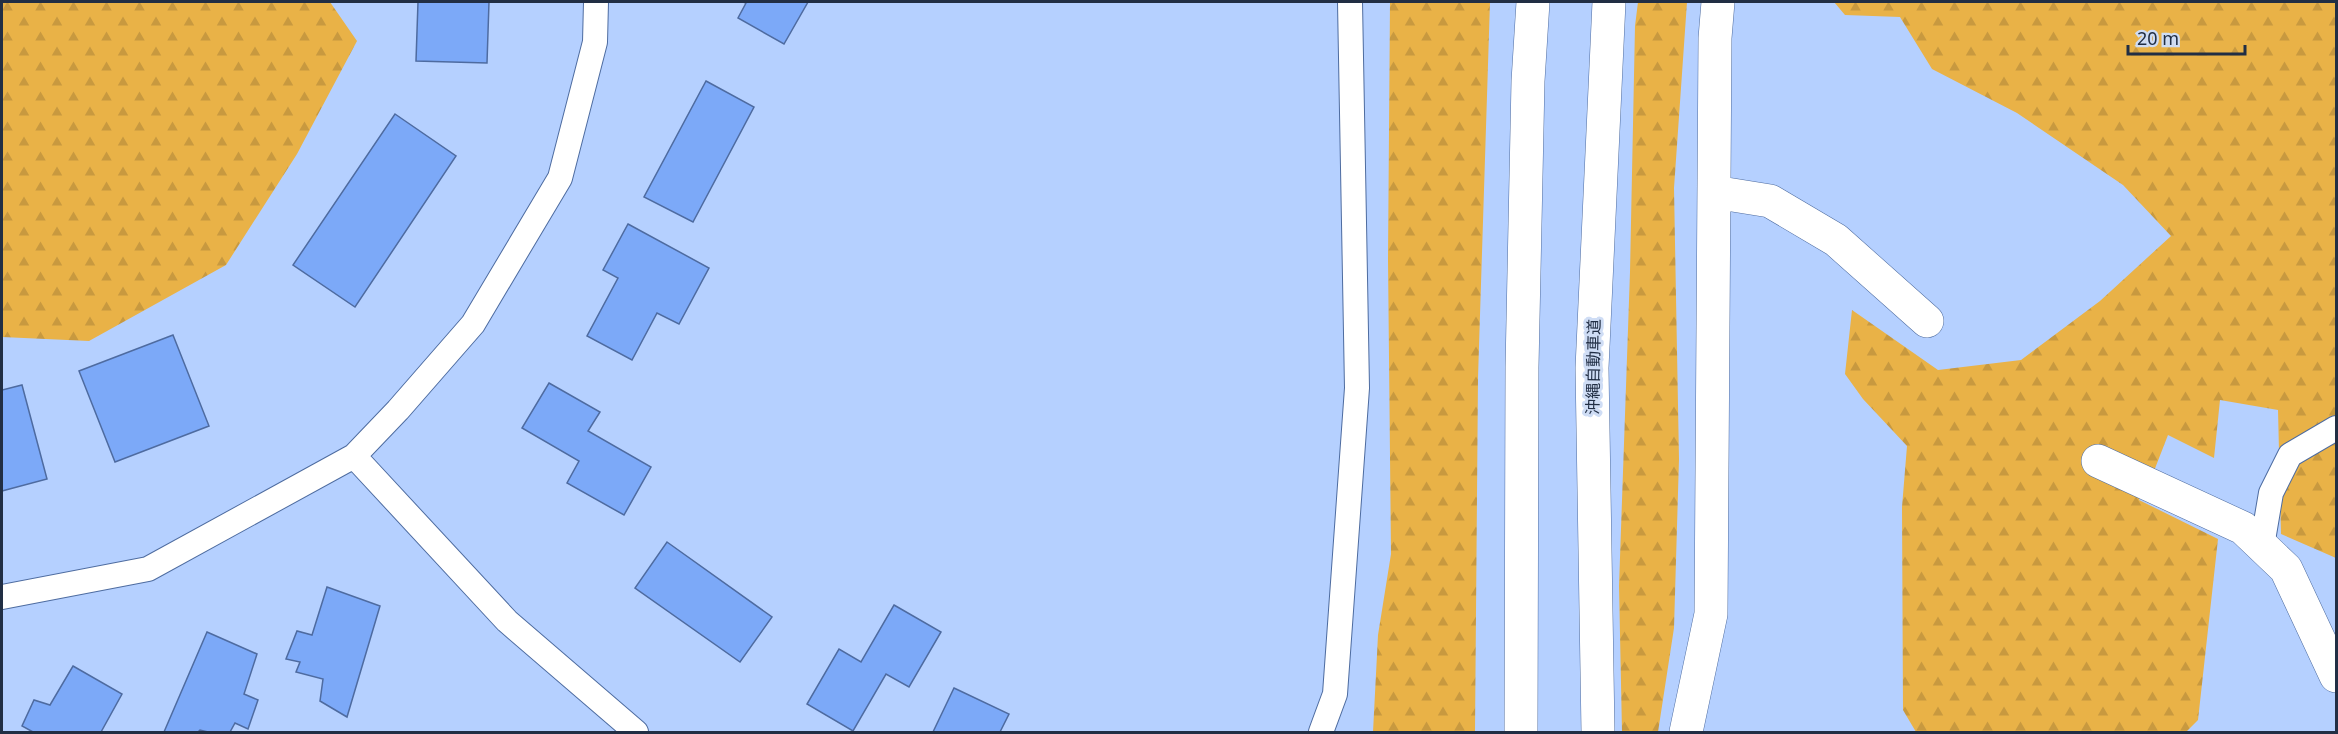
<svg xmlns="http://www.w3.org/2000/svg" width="2338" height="734" viewBox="0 0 2338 734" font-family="'Noto Sans','Noto Sans JP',sans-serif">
	<defs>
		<pattern id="forest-firs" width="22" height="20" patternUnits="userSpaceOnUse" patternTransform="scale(1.5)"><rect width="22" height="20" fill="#e9b247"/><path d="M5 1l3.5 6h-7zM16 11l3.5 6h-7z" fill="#c8993f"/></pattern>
	</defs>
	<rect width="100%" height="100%" fill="#b5d0ff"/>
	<path fill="url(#forest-firs)" d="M2 2H330L357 41 297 154 226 265 89 341 2 337Z
		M1390 2H1490L1478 378 1475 732H1373L1378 635 1391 554 1388 260Z
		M1638 2H1687L1674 188 1679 459 1674 628 1658 732H1622L1619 586 1630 272 1635 26Z
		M1834 2H2336V558L2281 534 2278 410 2220 400 2214 458 2168 435 2154 471 2139 500 2218 539 2198 720 2186 732H1916L1903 710 1902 507 1907 446 1863 399 1845 374 1852 310 1938 370 2021 360 2100 301 2171 236 2123 185 2017 113 1932 69 1900 17 1845 15Z"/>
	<path fill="#7ca9f8" stroke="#4e6ba0" stroke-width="1.5" d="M418 2H489L487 63 416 61Z
		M743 2H808L784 44 738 18 746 3Z
		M706 81 754 107 693 222 644 197Z
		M395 114 456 156 355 307 293 265Z
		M628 224 709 268 679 324 657 313 632 360 587 336 618 278 603 270Z
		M173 335 209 426 115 462 79 371Z
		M549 383 600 412 588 431 651 467 624 515 567 483 579 461 522 428Z
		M22 385 47 479 2 491V390Z
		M667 542 772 617 740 662 635 588Z
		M327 587 380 606 347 717 320 701 323 679 296 672 300 662 286 659 297 631 312 635Z
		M894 605 941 632 909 687 886 674 853 731 807 704 839 649 861 662Z
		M207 632 257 654 244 694 258 700 248 729 235 723 230 732H208L200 730 198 732H164Z
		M73 666 122 694 101 732H33L22 726 34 700 50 705Z
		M954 688 1009 714 1000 732H1002H933Z"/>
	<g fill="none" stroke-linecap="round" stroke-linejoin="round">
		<defs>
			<path id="service" d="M354 456 507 621 636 732
				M2262 546 2271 493 2290 455 2336 428
				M2 597 148 569 354 456 398 410 473 324 560 178 595 42 596 2
				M1321 732 1335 694 1357 388 1350 2"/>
			<path id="minor" d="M1714 192 1770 201 1836 240 1927 321
				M2098 461 2243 528 2286 569 2336 676
				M1686 732 1711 614 1715 38 1718 2"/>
			<path id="motorway" d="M1521 732 1522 367 1528 81 1533 2
				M1598 732 1592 368 1609 2"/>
		</defs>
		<use href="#service" stroke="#4e6ca0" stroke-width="26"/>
		<use href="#minor" stroke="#4e6ca0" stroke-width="34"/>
		<use href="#motorway" stroke="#4e6ca0" stroke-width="34"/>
		<use href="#service" stroke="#fff" stroke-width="24"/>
		<use href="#minor" stroke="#fff" stroke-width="33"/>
		<use href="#motorway" stroke="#fff" stroke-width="33"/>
	</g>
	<g text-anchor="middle" stroke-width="6" stroke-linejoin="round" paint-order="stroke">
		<g font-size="16" fill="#212e44" stroke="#cfddf5">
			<text transform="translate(1593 367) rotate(-89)" y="6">沖縄自動車道</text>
		</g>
	</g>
	<rect width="2338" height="734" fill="none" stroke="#212e44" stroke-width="6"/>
	<path d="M2128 45v9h117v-9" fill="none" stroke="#212e44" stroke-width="3"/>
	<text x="2137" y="45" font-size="18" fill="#212e44" stroke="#cfddf5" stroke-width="4.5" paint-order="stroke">20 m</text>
</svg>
